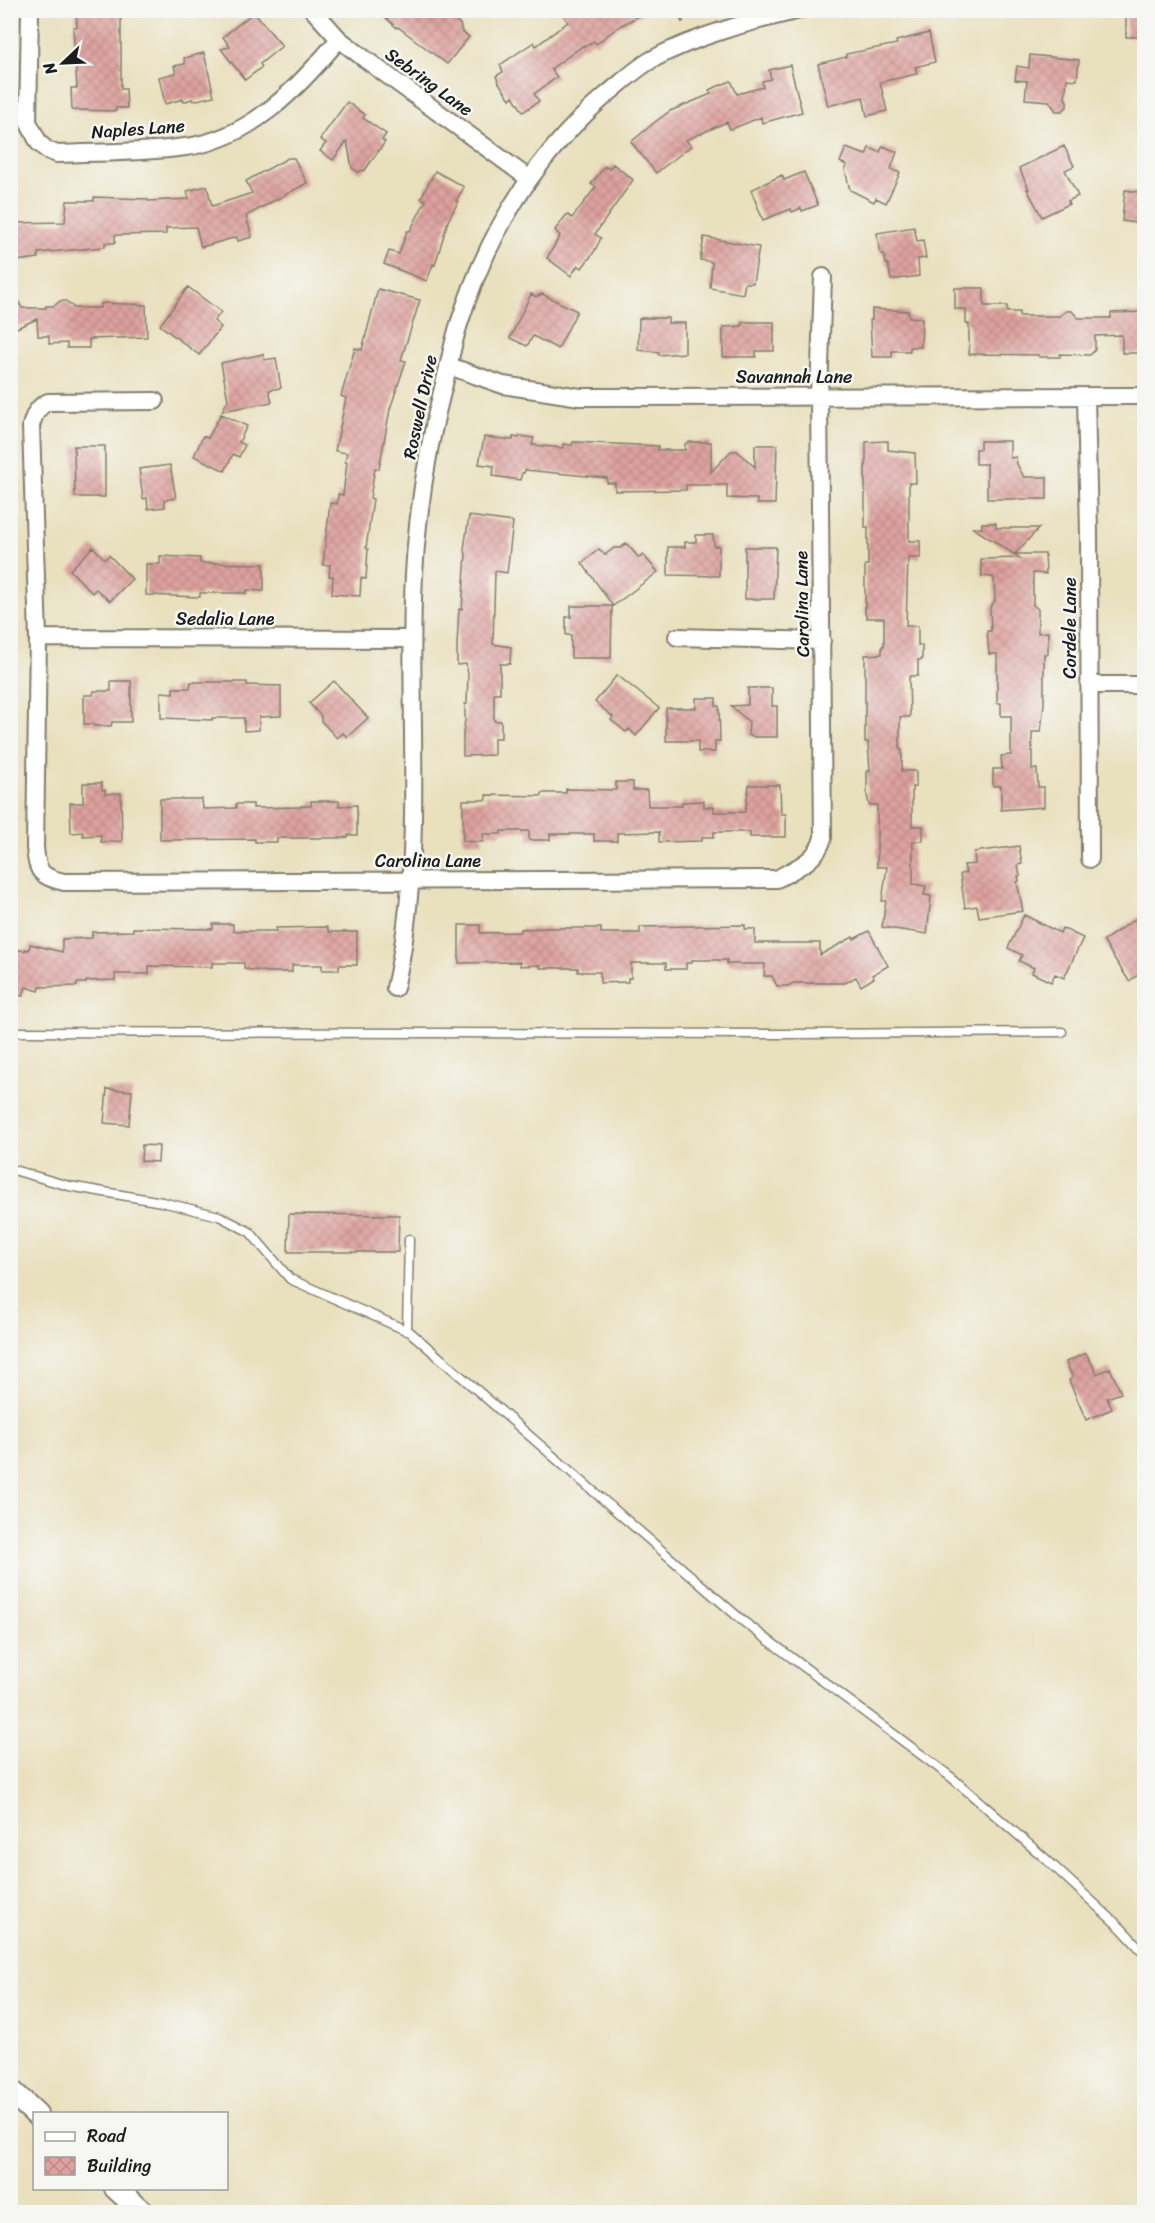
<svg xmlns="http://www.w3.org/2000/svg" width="1155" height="2223" viewBox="0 0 1155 2223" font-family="Sriracha,sans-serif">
	<defs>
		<pattern id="building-cross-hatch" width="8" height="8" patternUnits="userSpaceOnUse" patternTransform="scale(1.5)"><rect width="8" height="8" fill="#dda19f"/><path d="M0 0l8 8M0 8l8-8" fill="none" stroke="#bd8a88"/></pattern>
	</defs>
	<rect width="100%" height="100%" fill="#f6f6f2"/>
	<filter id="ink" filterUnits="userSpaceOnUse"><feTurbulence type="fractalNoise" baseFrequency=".0167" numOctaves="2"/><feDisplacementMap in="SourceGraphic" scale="12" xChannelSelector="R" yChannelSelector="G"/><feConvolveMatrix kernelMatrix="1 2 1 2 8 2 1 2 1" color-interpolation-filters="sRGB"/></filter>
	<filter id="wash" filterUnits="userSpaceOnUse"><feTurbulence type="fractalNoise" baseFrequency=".008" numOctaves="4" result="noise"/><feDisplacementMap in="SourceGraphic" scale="24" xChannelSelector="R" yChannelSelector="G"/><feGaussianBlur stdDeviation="1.35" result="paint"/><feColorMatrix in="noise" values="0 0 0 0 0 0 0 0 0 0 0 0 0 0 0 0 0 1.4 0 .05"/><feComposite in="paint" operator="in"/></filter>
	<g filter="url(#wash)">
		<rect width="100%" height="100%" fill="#e9e0be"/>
		<g id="blocks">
			<path fill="url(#building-cross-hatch)" d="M76 10H110V14H121V89H126L127 108H116V111L72 110 71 88H77L73 27H77Z
				M377 10H435L448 20 456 21 460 24 462 32 469 37 447 64 398 27 397 28Z
				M560 10H650L620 26 596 44 594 41 585 47 584 45 551 69 557 77 534 94 539 101 523 112 513 96 510 99 499 83 496 76 503 72 500 65 534 42 536 46 568 22Z
				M1126 10H1144V37H1126Z
				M254 12 282 46 260 64 262 67 245 80 221 49 230 47 223 37Z
				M929 33 935 62 915 67 917 74 880 82 887 111 867 116 863 97 828 106 818 64 846 57V54L897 44 896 41Z
				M204 53 214 96 193 101 192 99 183 102V99L165 104 159 77 176 73 174 66 185 64 184 58Z
				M1030 55 1079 60 1077 80 1067 79 1065 98 1067 101V107L1062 111H1056L1049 101 1025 99 1027 81 1015 80 1017 66 1029 68Z
				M790 65 802 112 762 123 761 117 732 129H730L727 122 686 140 691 146 656 173 631 142 655 122 670 111 711 94 709 90 711 89 731 81 737 94 763 87 762 81 771 79 769 70Z
				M347 102 365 115 363 118 386 134 382 140 385 142 365 170 358 172 352 168 347 141 333 160 320 151 326 143 320 139Z
				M883 146 897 152 891 169 900 173 886 203 876 198 874 202 850 190 845 170 847 165 840 162 846 148 866 155 869 148 880 152Z
				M1064 146 1074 166 1065 170 1078 196 1068 201 1069 204 1042 217 1027 189H1029L1019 168Z
				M288 158H294L307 183 246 216 252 237 238 241 237 237 201 247 196 227 166 228V234L115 235V243H105V247L38 253V258L10 262V223L65 222 67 201H94V197L147 199 148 201 189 199 187 191 207 186 212 206 252 193 246 181Z
				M613 164 633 180 595 234 601 238 594 252 582 268 578 265 571 276 547 258 560 236 555 230 567 214 572 218 596 187 591 184 605 166 609 169Z
				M435 171 464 187 456 201 458 202 448 221 435 265 433 264 427 281 384 264 389 251 399 254 407 231H410L426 200 421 198Z
				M804 172 818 205 802 211 801 208 792 212 791 209 763 220 751 190 782 175 784 180Z
				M1125 190 1144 193V224L1122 221Z
				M914 227 917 241 923 240 926 258 918 259 919 276 891 280 888 264H886L884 254H881L879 249 877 233Z
				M704 237 759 247 753 283H745L743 294 710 288 712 262 700 260Z
				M10 284 22 308H46V306H54L60 301H66L74 308H100V305L104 303 146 305 147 337 89 339V348H67V343L49 344V336H38L37 319 10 331Z
				M188 287 221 312 214 321 221 327 199 355 160 325Z
				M955 288H984V306H1007V312H1019V316H1060L1066 311H1072L1078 318H1111V313L1144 312V347H1142V353H1122V335L1095 336V350L1090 355 1060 354V357H1039V355L969 354V324H966V309H955Z
				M378 289 420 300 401 360 406 361 390 409 379 469 375 468 370 498 373 499 366 548 368 549 366 579 361 578 360 596 332 594 333 576H329L330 565H323L330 503 337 504 338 494 343 495 347 462H345L347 453 335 451 346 398 341 396 355 348 362 350Z
				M531 294 536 297 542 294 577 311 558 349 533 336 527 346 510 338Z
				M872 309 908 311 909 317 922 318 921 347H910V351H892V357H872L870 320H872Z
				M642 318H668V323H685V353L659 355V352L638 350 639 319Z
				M742 322H774V351H756V357H723V327L742 326Z
				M263 354 264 360 276 358 281 388 269 390 272 402 222 411 228 400 221 363Z
				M221 414 247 426 239 442 245 445 239 457 233 454 225 471 194 456 203 436 208 438Z
				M520 436 534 438 532 445 563 448V444L572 445 573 442 658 446V450H685V444L689 442H711V472L731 451H737L755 467V445H777L775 504H757V499L727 498V485H686V490L615 491V483H607V478L525 470 524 473H522L520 480 493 476 494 466 479 464 484 437 513 440V437L519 438Z
				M888 441V450L915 453 916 483H909V541H920V558H908L906 626H918V645H922V660H918V676H911L909 678 910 717H900V750H902V771H916V787H912V826H923V841H913V884L926 886 924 895 931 896 927 934 882 927 886 901H882L887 867H877V805H869L867 795V771H870L868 742H865V655L882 654V646H884V618H867L865 613V565H868V527H865V466H866V442Z
				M980 441H1010V458L1016 457 1017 464 1024 477H1047V499H987V464H976V449H980Z
				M74 446H105V497H75Z
				M170 465 176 498 164 500 165 507 148 509 147 498 143 499 139 469Z
				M469 516 513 522 507 573 495 571 493 644 511 647 510 664H500V693H494V721H501V738H494V755L463 756V733L465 721V704H467L468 674 466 664 457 665V644L459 609H462L466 554 464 549Z
				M982 523H996V528H1039L1015 554H1045L1046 574 1033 573V605L1038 609V633L1048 632V654H1044V703L1041 732H1032V769H1037L1038 787H1044V807L1001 810V786H993V769H1002L1001 756 1011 755V716H1001V703H997V654H989L987 631H991L990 607 995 601 994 580 993 577 982 576 981 559 1020 558 973 528H982Z
				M696 535H713L714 546H719V576L668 575V547H685V542H696Z
				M626 543 639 558 643 555 658 572 613 606 582 563 599 549 605 555 614 548H621Z
				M93 547 105 559 109 555 132 579 110 601 96 589 92 593 70 570Z
				M745 547H776L774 599H745Z
				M160 556 200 558V563L264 564V591L247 590V593H200V597L146 595V564H160Z
				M571 606H612L611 658H571V635H566V617H571Z
				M617 675 659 708 636 736 629 729 626 732 611 720 613 717 595 702Z
				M111 681H131V722H112L111 726H94V724H84V695H93L94 691H111Z
				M334 681 368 718 347 737 343 733 337 738 321 721V716L309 703Z
				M191 682H247V685L281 686V716L259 717V730L244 731V718H212V720L161 718V692L173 693V688H190Z
				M748 688H772V706H777V737H755L748 735 749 722 731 706 748 705Z
				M696 698H716V706H719L720 741H715V752H698V741H666V708H696Z
				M616 782H633V790H647L648 806H682V802L704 801V807H714V812H745L749 785H780L781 814H786V837H750V832H714V837H702V841L659 842V832L617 833V841H594V834H550V840H529V831H501V834H483V842L463 841V800H486V795L542 796V793H566V789L616 790Z
				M83 783H102V790H105V794L121 793 122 841 101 842V835L83 836V832L71 833 70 803H83Z
				M160 799H202L203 809 236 808V804H253V808L301 807V806H311V801H339V806L357 805V835H348V837L340 838H277V842H255V839L160 840Z
				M1019 846 1022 864 1018 865 1020 876H1018L1019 881 1017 882 1023 911 979 917 977 906 965 908 960 874 966 873 964 865 975 864 974 852Z
				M1144 913V971L1129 981 1103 941Z
				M1024 915 1060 933 1062 928 1083 938 1064 978 1055 974 1051 982 1032 973 1034 968 1019 961 1022 955 1008 948Z
				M213 924H233V931H276V928L327 927 329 932H357V965H339V970H322V965H292V972H269L244 969V963H212V967L149 966V974H115V980L86 981V983H77V986L40 987 39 991 26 987 23 996 10 993V948L25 951V949L29 950 30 944 62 952V939L92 938V932L133 931V928L213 929Z
				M459 925H480V933L520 932V929L550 928H601V933H640V927L745 925V929H755V943H820V955L853 937 854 939 869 931 888 966 872 975 874 978 861 986 856 977 845 983H793L788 986H777L772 976H764L765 964H727V960H692V963H686V969H666V963H631V978H628V982L600 983V972H578V968H540V965L520 966V962L459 963Z
				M107 1089 132 1091 129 1125 104 1123Z
				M142 1145 159 1146 158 1162 141 1161Z
				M289 1214 399 1215 398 1252H288Z
				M1086 1353 1097 1374 1110 1368 1121 1393 1107 1398 1112 1409 1086 1420 1069 1380 1073 1378 1066 1362Z"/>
		</g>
	</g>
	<g filter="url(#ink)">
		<use href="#blocks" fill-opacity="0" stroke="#827e6d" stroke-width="1.5"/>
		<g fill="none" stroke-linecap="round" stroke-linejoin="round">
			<defs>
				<path id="lane" d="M10 1032 802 1034 1062 1032
					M10 1169 69 1186 162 1202 219 1216 250 1232 290 1279 410 1332 744 1622 951 1777 1047 1860 1122 1929 1144 1953
					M407 1331 409 1239"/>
				<path id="street" d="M30 10 28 122 39 143 47 150 57 154C99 152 143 153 185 147 251 139 299 87 339 39
					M313 10 339 39 365 59 528 178
					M449 366 503 385 580 397 1144 396
					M1086 397 1089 533 1090 859
					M155 401 48 402C37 407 34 415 31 426L38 638 35 847C37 871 40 877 64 882L777 879C797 867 816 862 823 838L819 396 823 277
					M677 637 822 641
					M38 638 412 639
					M1089 685H1144
					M395 988C424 861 409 729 413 599 415 525 426 452 445 380 450 361 453 342 459 324 487 235 534 157 605 96 620 84 634 70 651 60 697 35 749 22 800 10"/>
				<path id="secondary" d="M10 2090 36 2114
					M116 2188 142 2212"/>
			</defs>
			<use href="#lane" stroke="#827e6d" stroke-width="11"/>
			<use href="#street" stroke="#827e6d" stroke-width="20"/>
			<use href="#secondary" stroke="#827e6d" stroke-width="26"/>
			<path stroke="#827e6d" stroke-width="3" stroke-dasharray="4.5 4.5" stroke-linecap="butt" d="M678 10 684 26
				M10 648H13"/>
			<use href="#lane" stroke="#fff" stroke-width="8"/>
			<use href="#street" stroke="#fff" stroke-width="16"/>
			<use href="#secondary" stroke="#fff" stroke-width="22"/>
		</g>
	</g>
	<g text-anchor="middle" stroke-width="5" stroke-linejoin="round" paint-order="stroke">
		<g font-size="18" fill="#1c1c1c" stroke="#f6f6f2">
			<text transform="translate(429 82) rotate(36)" y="6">Sebring Lane</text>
			<text transform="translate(138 129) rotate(-4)" y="6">Naples Lane</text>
			<text x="794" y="383">Savannah Lane</text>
			<text transform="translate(420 407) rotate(-78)" y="6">Roswell Drive</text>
			<text transform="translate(802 604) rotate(-91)" y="6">Carolina Lane</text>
			<text x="225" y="625">Sedalia Lane</text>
			<text transform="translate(1070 628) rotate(-90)" y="6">Cordele Lane</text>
			<text x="428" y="867">Carolina Lane</text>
		</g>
	</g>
	<rect width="1155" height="2223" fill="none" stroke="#f6f6f2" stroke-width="36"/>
	<rect x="33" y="2112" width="195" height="78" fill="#f6f6f2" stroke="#9f9f9c" stroke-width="1.5"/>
	<rect x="45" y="2132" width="30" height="9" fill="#ffffff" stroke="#9f9f9c" stroke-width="1.5"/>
	<text x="87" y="2142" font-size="18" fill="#1c1c1c">Road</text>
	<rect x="45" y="2157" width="30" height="18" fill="url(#building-cross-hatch)" stroke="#9f9f9c" stroke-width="1.5"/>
	<text x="87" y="2172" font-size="18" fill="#1c1c1c">Building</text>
	<g transform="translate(63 63) rotate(247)" stroke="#f6f6f2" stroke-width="4.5" paint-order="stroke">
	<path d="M0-4.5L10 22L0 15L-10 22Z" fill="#1c1c1c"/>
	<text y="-9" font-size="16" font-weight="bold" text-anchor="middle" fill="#1c1c1c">N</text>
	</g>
</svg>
